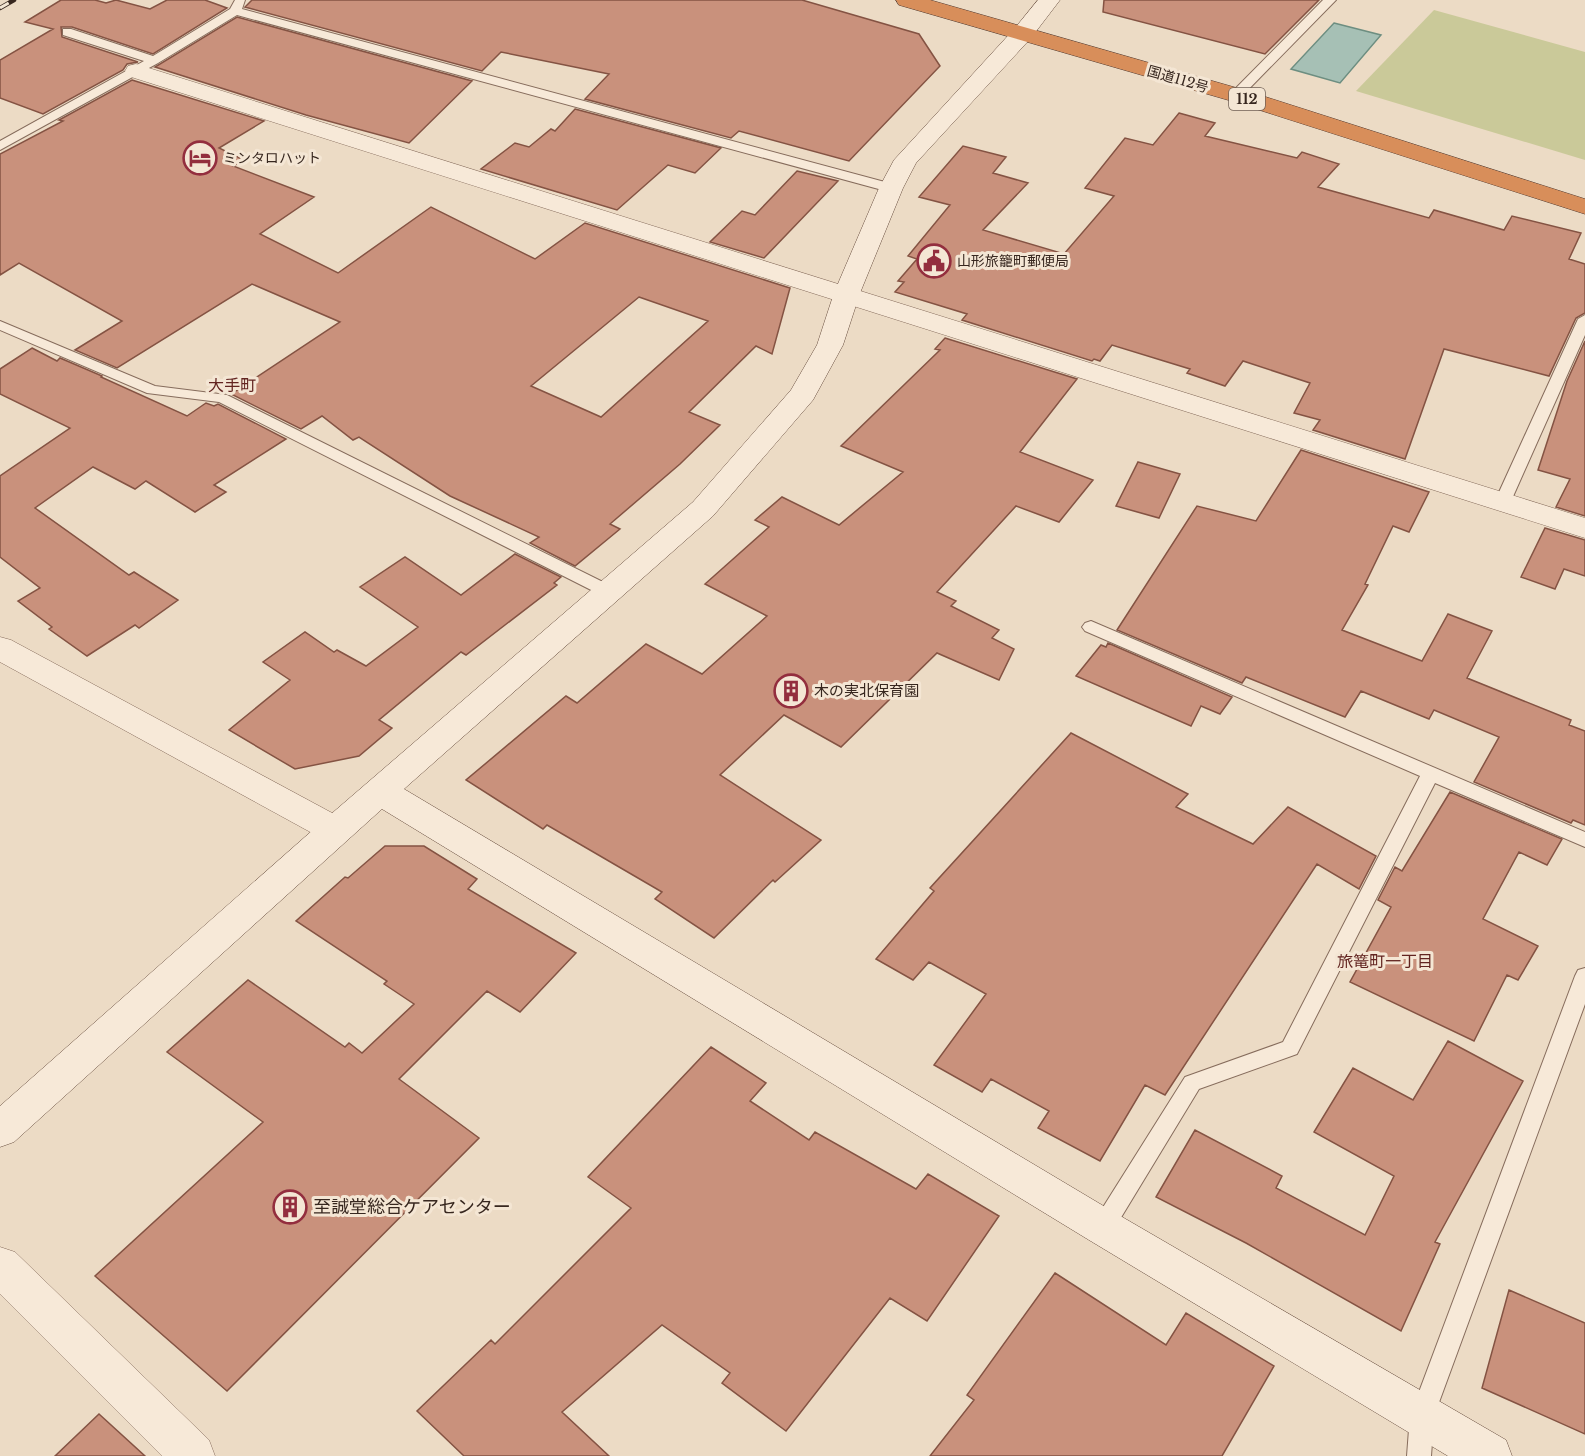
<svg xmlns="http://www.w3.org/2000/svg" width="1585" height="1456" viewBox="0 0 1585 1456" font-family="'Libre Baskerville','Noto Sans JP',serif">
	<rect width="100%" height="100%" fill="#ecdbc5"/>
	<path fill="#cac999" d="M1434 10 1585 52V160L1356 91Z"/>
	<path fill="#a6c0b5" stroke="#6d8e81" stroke-width="1.5" d="M1334 23 1381 35 1340 83 1291 69Z"/>
	<path fill="#c9917c" stroke="#845343" stroke-width="1.5" fill-rule="evenodd" d="M61 0H95L106 3 116 0 150 9 167 0H205L227 8 153 54 72 27H61L62 37 138 62 127 64 123 70 43 114 0 98V60L53 29 25 22Z
		M252 0H802L919 34 940 66 849 161 739 131 731 138 585 99 609 74 501 52 482 71 245 7Z
		M1104 0H1319L1265 54 1103 12Z
		M237 17 472 81 409 143 306 115 155 67Z
		M132 80 264 121 219 148 244 160 233 166 314 197 260 234 338 273 431 207 535 259 585 223 790 288 772 354 756 346 689 412 720 425 680 464 610 524 620 529 575 566 530 543 539 537 450 496 359 437 353 440 322 416 301 429 231 394 340 322 252 284 117 368 75 350 122 321 19 263 0 275V154L63 121 59 120ZM639 297 708 321 601 417 531 386Z
		M575 109 721 148 695 173 668 165 617 210 481 169 515 143 529 147 551 129 555 131Z
		M1179 113 1215 123 1205 136 1297 158 1302 152 1339 164 1318 187 1429 218 1434 210 1504 230 1512 216 1581 233 1569 259 1585 264V313L1576 318 1549 376 1444 349 1405 459 1313 430 1320 420 1294 413 1310 383 1243 361 1225 386 1187 373 1190 369 1112 345 1100 361 1094 359 1092 361 962 320 967 314 895 292 904 282 898 281 917 259 908 256 950 205 919 197 963 146 1006 157 993 173 1028 183 983 230 1064 254 1114 196 1085 188 1125 138 1153 145Z
		M797 171 838 181 764 258 710 242 742 211 755 215Z
		M945 338 1077 379 1020 452 1093 480 1059 522 1016 506 937 592 956 601 951 606 999 630 992 638 1014 649 999 680 937 653 841 747 784 715 720 775 821 840 775 882 773 880 714 938 655 899 662 892 547 825 543 829 466 780 566 696 577 703 646 644 702 674 767 616 705 584 769 527 755 520 782 497 839 525 903 472 841 446 940 350 935 349Z
		M1585 341V516L1556 507 1570 479 1538 470 1567 381Z
		M32 348 57 361 60 358 102 376 101 377 187 416 206 403 214 406 218 404 286 439 214 485 226 492 195 512 146 481 135 489 93 467 35 508 129 575 134 572 178 600 139 628 135 625 87 656 49 629 52 627 18 601 40 588 0 557V476L70 428 0 394V369Z
		M1301 450 1429 492 1409 532 1393 526 1365 584 1368 585 1342 630 1422 661 1448 614 1492 631 1467 678 1571 720 1569 725 1585 731V825L1573 820 1571 823 1474 782 1499 737 1434 710 1429 719 1361 691 1345 717 1246 677 1242 683 1117 630 1197 506 1256 521Z
		M1138 462 1180 474 1159 518 1116 506Z
		M1545 528 1585 540V576L1564 569 1555 589 1521 577Z
		M515 554 561 577 554 583 557 585 466 655 461 652 379 720 392 728 359 756 295 769 229 730 290 680 263 662 305 632 334 652 337 650 366 666 418 627 360 587 405 557 461 595Z
		M1108 643 1232 697 1220 714 1201 706 1191 726 1076 676 1101 645 1106 647Z
		M1071 733 1188 794 1176 807 1253 844 1288 807 1376 856 1359 889 1317 864 1165 1095 1145 1085 1100 1161 1038 1128 1049 1111 991 1079 982 1092 934 1065 986 994 929 962 913 980 876 959 934 891 930 888Z
		M1450 792 1562 839 1547 865 1519 852 1483 919 1538 946 1518 980 1507 975 1474 1041 1350 982 1391 907 1378 900 1395 867 1402 871Z
		M385 846H424L477 879 468 889 576 953 520 1012 487 991 399 1079 479 1138 227 1391 95 1276 263 1122 167 1052 248 980 345 1047 349 1043 362 1053 414 1004 384 984 387 981 296 921 345 877 348 878Z
		M1448 1041 1523 1081 1435 1242 1440 1244 1401 1331 1246 1243 1156 1197 1195 1130 1282 1176 1276 1188 1365 1235 1394 1176 1314 1132 1353 1068 1413 1100Z
		M711 1047 766 1083 750 1101 809 1140 815 1132 916 1189 928 1174 999 1216 927 1321 890 1298 786 1431 722 1383 730 1373 662 1325 562 1412 609 1456H464L417 1411 491 1340 495 1344 631 1208 588 1177Z
		M1055 1273 1166 1345 1186 1313 1274 1366 1222 1456H930L974 1400 967 1395Z
		M1509 1290 1585 1323V1434L1482 1388Z
		M99 1414 145 1456H55Z"/>
	<g fill="none" stroke-linecap="round" stroke-linejoin="round">
		<defs>
			<path id="lane" d="M235 0H245L242 9 896 185 898 188 891 192 886 191 237 15 158 63 0 150V141L144 61 63 35V29H71L153 56 230 9Z
				M1323 0H1336L1240 98H1232L1230 95 1232 92Z
				M1585 315V335L1511 501 1509 505H1497L1495 501 1578 319Z
				M0 321 155 386 227 395 615 588 617 592 615 596H603L219 402 147 393 0 330Z
				M1091 621 1585 832V847L1435 783 1297 1054 1199 1089 1111 1234 1103 1237 1095 1234 1092 1227 1095 1220 1185 1077 1283 1042 1420 776 1085 631 1082 627 1085 623Z
				M1585 968V1004L1434 1416 1431 1456H1407L1410 1416 1575 976 1578 970Z"/>
			<path id="street" d="M136 64 1585 518V538L128 76 125 71 128 66Z
				M0 637 11 640 347 821 352 830 347 839 335 843 323 839 0 662Z
				M0 1247 15 1252 209 1440 215 1456H162L0 1294Z"/>
			<path id="secondary" d="M1038 0H1060L1031 38 916 163 903 188 860 293 843 345 813 400 713 516 404 789 1117 1214 1506 1440 1512 1456H1448L1089 1240 382 809 14 1142 0 1147V1106L323 821 693 502 791 390 817 345 834 293 879 188 894 160 1015 28Z"/>
			<path id="highway" d="M896 0H930L1244 90 1585 199V214L1228 100 899 5Z"/>
		</defs>
		<use href="#lane" stroke="#866c5c" stroke-width="2"/>
		<use href="#street" stroke="#866c5c" stroke-width="1"/>
		<use href="#secondary" stroke="#684e3f" stroke-width="1"/>
		<use href="#highway" stroke="#543b30" stroke-width="1"/>
		<use href="#lane" fill="#f7e9d8" fill-rule="evenodd"/>
		<use href="#street" fill="#f7e9d8" fill-rule="evenodd"/>
		<use href="#secondary" fill="#f7e9d8" fill-rule="evenodd"/>
		<use href="#highway" fill="#d88e5a" fill-rule="evenodd"/>
		<defs>
			<path id="rail" d="M0 8 14 0"/>
		</defs>
		<use href="#rail" stroke="#37271f" stroke-width="4.5"/>
		<use href="#rail" stroke="#f4e6d4" stroke-width="3" stroke-dasharray="10" stroke-linecap="butt"/>
	</g>
	<defs>
		<symbol id="hotel-ring" viewBox="-11 -11 22 22"><circle r="9.5" fill="#f4e6d4" stroke="#932e3e" stroke-width="1.5"/><path d="M-6-4.5h1.5V1H6V5H4.5V3h-9V5H-6ZM-4 0a1.8 1.8 0 1 1 3.6 0ZM.5 0V-2.5h3Q6-2.5 6 0Z" fill="#932e3e"/></symbol>
		<symbol id="civic-ring" viewBox="-11 -11 22 22"><circle r="9.5" fill="#f4e6d4" stroke="#932e3e" stroke-width="1.5"/><path d="M-.6-6.5H3V-4.5H.6V-3L4-1V1h2V6H-6V1h2V-1L-.6-3ZM-1.2 2.5V6h2.4V2.5Z" fill="#932e3e"/></symbol>
		<symbol id="building-ring" viewBox="-11 -11 22 22"><circle r="9.5" fill="#f4e6d4" stroke="#932e3e" stroke-width="1.5"/><path d="M-4-6H4V6H1V3H-1V6H-4ZM-2.5-4.3h1.7v1.8h-1.7ZM.8-4.3h1.7v1.8H.8ZM-2.5-1h1.7V.8h-1.7ZM.8-1h1.7V.8H.8Z" fill="#932e3e"/></symbol>
	</defs>
	<g fill-rule="evenodd">
		<use href="#hotel-ring" x="181" y="139" width="38" height="38"/>
		<use href="#civic-ring" x="915" y="242" width="38" height="38"/>
		<use href="#building-ring" x="772" y="672" width="38" height="38"/>
		<use href="#building-ring" x="271" y="1188" width="38" height="38"/>
	</g>
	<g text-anchor="middle" stroke-width="6" stroke-linejoin="round" paint-order="stroke">
		<g font-size="14" fill="#37271f" stroke="#f4e6d4">
			<text transform="translate(1178 79) rotate(16)" y="5">国道112号</text>
		</g>
		<rect fill="#f4e6d4" stroke="#706055" stroke-width="1.5" x="1229" y="88" width="36" height="22" rx="4.5"/>
		<g font-size="14" font-weight="bold" fill="#37271f">
			<text x="1247" y="104">112</text>
		</g>
		<g font-size="14" fill="#37271f" stroke="#f4e6d4" text-anchor="start">
			<text x="223" y="163">ミンタロハット</text>
			<text x="957" y="266">山形旅籠町郵便局</text>
		</g>
		<g font-size="15" fill="#37271f" stroke="#f4e6d4" text-anchor="start">
			<text x="814" y="696">木の実北保育園</text>
		</g>
		<g font-size="16" fill="#622420" stroke="#f4e6d4">
			<text x="232" y="391">大手町</text>
			<text x="1385" y="967">旅篭町一丁目</text>
		</g>
		<g font-size="18" fill="#37271f" stroke="#f4e6d4" text-anchor="start">
			<text x="313" y="1213">至誠堂総合ケアセンター</text>
		</g>
	</g>
</svg>
